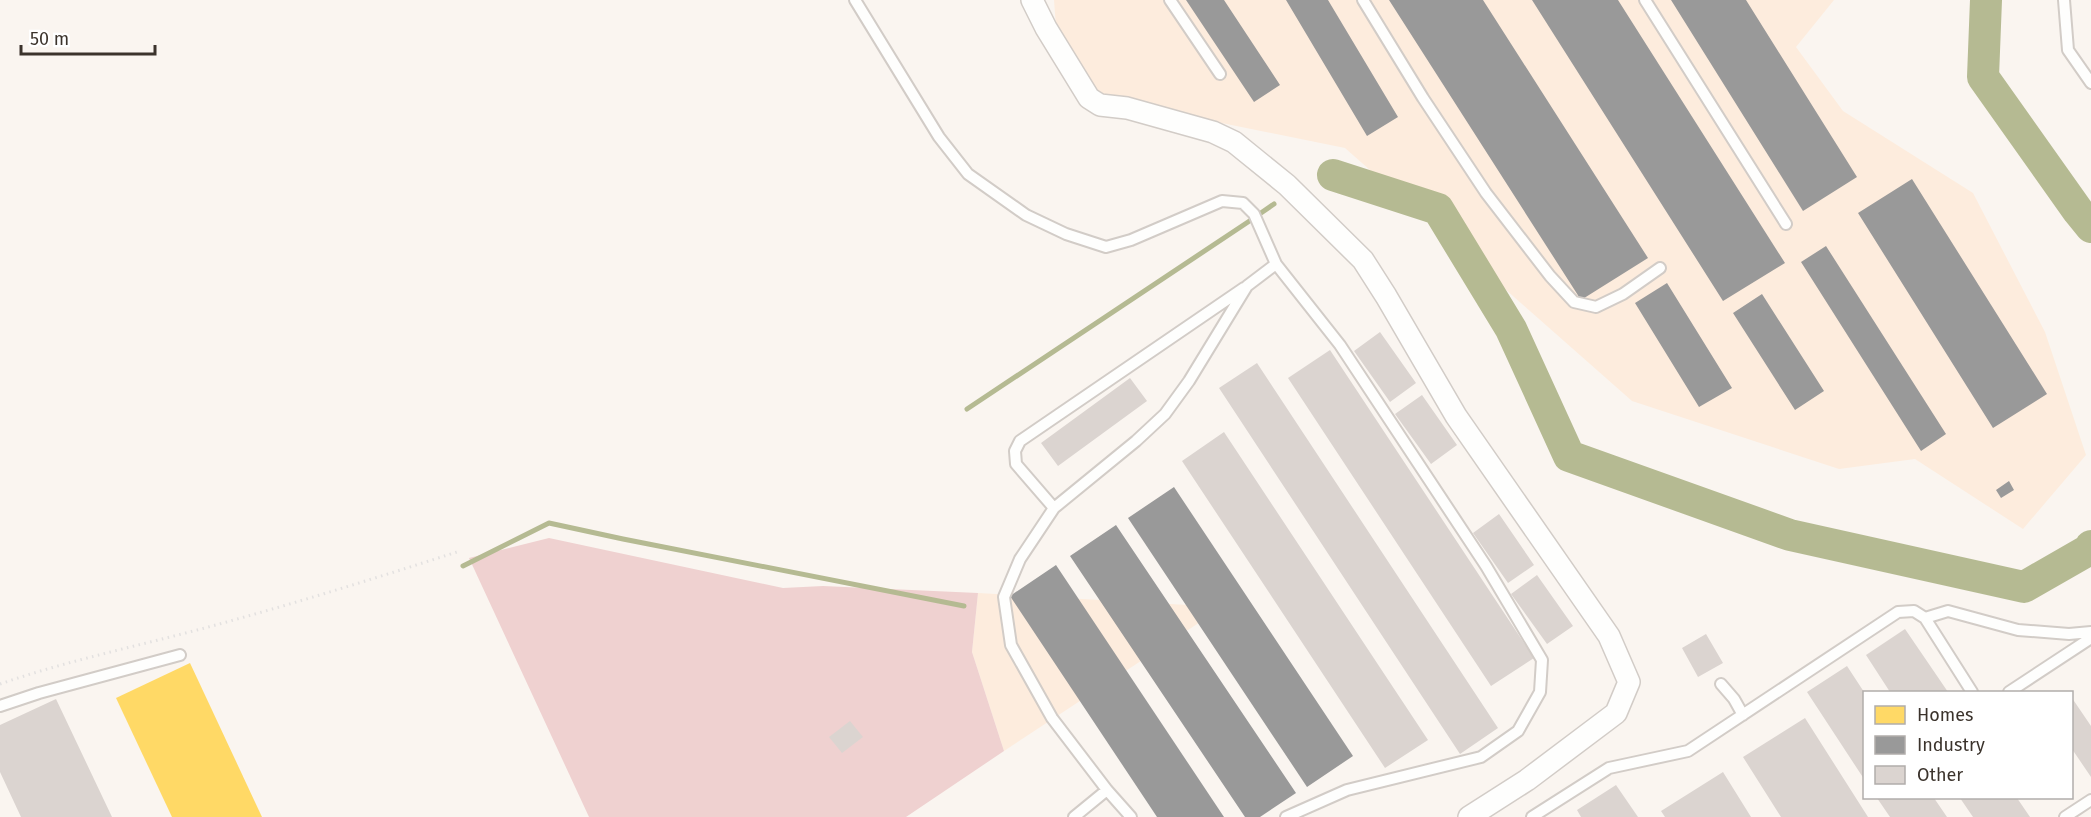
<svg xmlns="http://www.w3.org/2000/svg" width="2091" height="817" viewBox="0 0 2091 817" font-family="'Fira Sans',sans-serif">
	<rect width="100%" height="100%" fill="#faf5f0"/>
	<path fill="#fdecdd" d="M1054 0H1834L1796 47 1843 111 1973 193 2045 332 2086 455 2023 529 1915 459 1839 469 1632 401 1345 148 1094 97 1056 27Z
		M978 593 1223 607 1004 751 972 652Z"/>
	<path fill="#efd1d0" d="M549 538 783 588 823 586 978 593 972 652 1004 751 906 817H589L469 558Z"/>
	<path fill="#ffd966" d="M190 663 262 817H172L116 698Z"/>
	<path fill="#999" d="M1186 0H1224L1280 85 1254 102Z
		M1286 0H1328L1398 117 1367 136Z
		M1389 0H1483L1648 258 1581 300Z
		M1532 0H1618L1785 263 1723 301Z
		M1671 0H1746L1857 177 1803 211Z
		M1912 179 2047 394 1993 428 1858 213Z
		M1826 246 1946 434 1921 451 1801 262Z
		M1667 283 1732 388 1699 407 1635 303Z
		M1762 294 1824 391 1795 410 1733 313Z
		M2009 481 2014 490 2001 498 1996 490Z
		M1174 487 1353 756 1307 787 1128 518Z
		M1116 525 1296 793 1260 817H1245L1070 556Z
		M1056 565 1224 817H1157L1010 596Z"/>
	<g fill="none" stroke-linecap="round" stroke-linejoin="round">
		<path stroke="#b5ba92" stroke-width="5" d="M1258 215 1274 204
			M967 409 1251 220
			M463 566 549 523 623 539 964 606"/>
		<path stroke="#b5ba92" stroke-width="32" d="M1986 0 1983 77 2078 211 2091 227
			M1333 175 1438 209 1511 329 1569 456 1790 535 2024 587 2090 549 2091 546"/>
	</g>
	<path fill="#dbd4d0" d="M1380 332 1416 383 1390 402 1354 351Z
		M1330 350 1534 658 1491 686 1288 378Z
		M1257 363 1498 728 1460 754 1219 388Z
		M1130 378 1147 401 1058 466 1041 443Z
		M1422 395 1457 445 1431 464 1395 414Z
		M1224 432 1428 740 1385 768 1182 461Z
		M1499 514 1534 565 1508 583 1473 533Z
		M1537 575 1573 626 1547 644 1511 594Z
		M1905 629 1948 692H1890L1866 655Z
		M1706 634 1723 663 1698 677 1682 648Z
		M1847 666 1864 692V779L1807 692Z
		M2072 698 2091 726V777L2072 749Z
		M56 699 112 817H21L0 772V725Z
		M1805 718 1868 817H1781L1743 757Z
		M850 721 863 737 842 753 829 737Z
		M1723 772 1751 817H1665L1661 811Z
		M1616 785 1638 817H1581L1577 810Z
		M1877 798H1934L1947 817H1890Z
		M1960 798H2017L2030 817H1973Z"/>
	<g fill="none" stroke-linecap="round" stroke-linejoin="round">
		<defs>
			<path id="lane" d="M855 0 939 137 968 174 1026 215 1066 234 1106 247 1131 240 1222 201 1243 203 1254 214 1276 264 1340 345 1486 566 1542 660 1540 692 1518 731 1481 757 1347 790 1286 817
				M1170 0 1220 74
				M1363 0 1423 98 1486 193 1550 276 1574 302 1596 307 1623 294 1660 268
				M1645 0 1786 224
				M2064 0 2068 50 2091 83
				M1054 508 1016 464 1015 451 1020 441 1244 288
				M1925 618 1948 611 2018 630 2069 634 2091 632
				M1721 684 1734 699 1743 715
				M2009 692 2091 638
				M0 706 39 693 180 655
				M1074 817 1107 790
				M1131 817 1107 790 1052 718 1011 645 1004 597 1020 559 1054 508 1136 441 1165 414 1189 381 1247 286 1276 264
				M1532 817 1609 768 1688 751 1898 612 1914 611 1925 618 1972 692
				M2065 817 2091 800"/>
			<path id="street" d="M1032 0 1046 28 1089 98 1100 105 1127 108 1213 132 1234 142 1287 185 1363 260 1386 296 1456 416 1609 636 1629 682 1616 713 1527 780 1469 817"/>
		</defs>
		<use href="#lane" stroke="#d2ccc7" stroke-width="14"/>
		<use href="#street" stroke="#d2ccc7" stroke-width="24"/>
		<path stroke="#e3e1e0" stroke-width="3" stroke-dasharray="1.5 4.5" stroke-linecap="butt" d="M0 684C75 658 153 643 230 621 306 600 382 576 457 552"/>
		<use href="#lane" stroke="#fefefd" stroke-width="10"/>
		<use href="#street" stroke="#fefefd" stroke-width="21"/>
	</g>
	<rect x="1863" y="691" width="210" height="108" fill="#ffffff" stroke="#b1adab" stroke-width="1.5"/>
	<rect x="1875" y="706" width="30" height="18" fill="#ffd966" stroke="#b1adab" stroke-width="1.5"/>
	<text x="1917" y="721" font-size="18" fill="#3b332c">Homes</text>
	<rect x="1875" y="736" width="30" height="18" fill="#999999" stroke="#b1adab" stroke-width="1.5"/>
	<text x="1917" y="751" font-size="18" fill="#3b332c">Industry</text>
	<rect x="1875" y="766" width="30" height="18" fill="#dbd4d0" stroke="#b1adab" stroke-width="1.5"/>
	<text x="1917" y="781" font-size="18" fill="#3b332c">Other</text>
	<path d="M21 45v9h134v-9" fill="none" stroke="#3b332c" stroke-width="3"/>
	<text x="30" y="45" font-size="18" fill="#3b332c" stroke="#ffffff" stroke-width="4.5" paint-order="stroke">50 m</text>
</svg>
